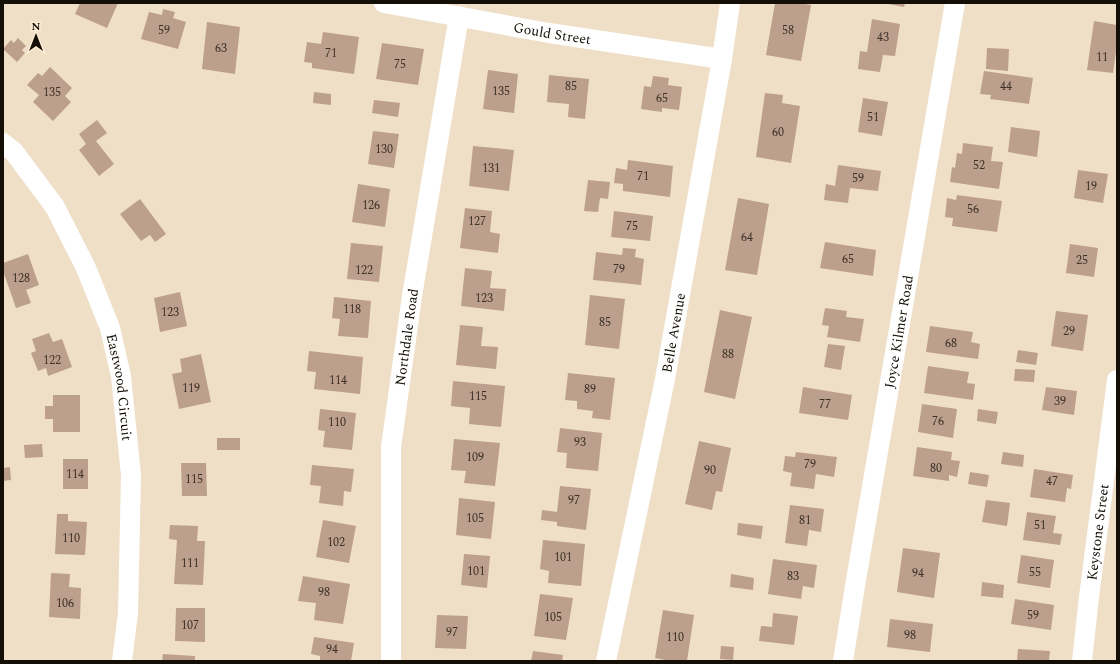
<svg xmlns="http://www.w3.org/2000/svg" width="1120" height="664" viewBox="0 0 1120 664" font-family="Spectral,serif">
	<rect width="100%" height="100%" fill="#efdfc7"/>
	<path fill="#bd9f8d" d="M80 3H118L107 28 75 14Z
		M775 3H799L811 5 801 61 766 55Z
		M883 3H905L904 7Z
		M163 9 175 12 173 18 186 22 178 49 141 39 149 12 162 15Z
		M872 19 900 24 895 56 883 55 880 72 858 69 860 51 867 52Z
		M1094 21 1117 25V45L1113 73 1087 70Z
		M207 22 240 27 235 74 202 69Z
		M323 32 359 37 354 74 312 68V63L304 62 307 42 321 44Z
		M18 38 26 46 22 50 25 53 17 62 3 49 11 40 14 43Z
		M382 43 424 49 418 85 376 79Z
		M987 48 1009 49 1008 71 986 69Z
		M50 67 72 88 65 96 71 102 53 121 33 102 39 95 27 85 38 73 42 76Z
		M488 70 518 74 514 113 483 109Z
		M984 71 1033 78 1029 104 990 99 991 95 980 94Z
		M549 75 589 79 585 119 568 117 569 104 547 102Z
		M653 76 669 78 668 85 682 87 679 110 662 108V112L641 109 644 86 651 87Z
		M314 92 331 94V105L313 103Z
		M765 93 783 95 782 103 800 106 791 163 756 157Z
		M863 98 888 102 882 136 858 132Z
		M374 100 400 103 398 117 372 113Z
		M97 120 107 133 96 141 114 164 99 176 79 150 86 144 79 134Z
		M1011 127 1040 131 1037 157 1008 152Z
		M373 131 399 134 394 168 368 164Z
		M963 143 993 147 991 161 1003 162 999 189 950 182 952 167 955 168 957 153 962 154Z
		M473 146 514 150 509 191 469 186Z
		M628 160 673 166 670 197 623 191V184L614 183 616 168 627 170Z
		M838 165 881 171 878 191 850 188 848 203 824 200 826 184 835 186Z
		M1078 170 1108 174 1103 203 1074 198Z
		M588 180 610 182 608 199 600 198 598 212 584 211Z
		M358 184 390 189 385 227 352 222Z
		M957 195 1002 201 997 232 952 226 953 218 945 217 947 198 956 200Z
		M738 198 769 204 757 275 725 270Z
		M140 199 166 234 155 242 150 235 141 241 120 214Z
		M465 208 492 211 490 232 500 234 498 253 460 248Z
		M614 211 653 216 650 241 611 237Z
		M825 242 876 250 873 276 820 268Z
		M351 243 383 246 379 282 347 279Z
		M1070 244 1098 248 1094 277 1066 273Z
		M623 248 636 249 635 257 644 259 641 285 593 280 596 252 622 255Z
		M28 254 39 285 26 290 31 303 16 308 3 271V263Z
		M465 268 492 271 490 288 506 289 504 311 461 306Z
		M180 292 187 326 160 332 154 298Z
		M590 295 625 299 619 349 585 345Z
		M334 297 371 301 368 338 338 336 340 319 332 318Z
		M825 308 847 311 846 317 864 319 860 342 827 337 829 326 822 325Z
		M720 310 752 317 735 399 704 392Z
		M1056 311 1088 315 1083 351 1051 346Z
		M460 325 483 327 481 346 498 347 496 369 456 365Z
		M930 326 973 332 971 342 980 344 978 359 926 352Z
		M49 333 53 342 62 339 72 367 48 376 46 368 38 371 31 353 36 351 32 339Z
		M828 344 845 346 841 370 824 367Z
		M1018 350 1038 353 1036 365 1016 362Z
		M309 351 363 357 360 394 314 389 316 372 307 371Z
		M201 354 211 402 179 409 172 374 182 372 180 359Z
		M928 366 969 372 967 383 975 384 973 400 924 393Z
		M1015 369 1035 370 1034 382 1014 381Z
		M568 373 615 378 610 420 592 418 593 411 577 409V401L565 400Z
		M453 381 505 386 501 427 469 424 470 408 451 406Z
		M803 387 852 395 848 420 799 413Z
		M1046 387 1077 391 1074 415 1042 410Z
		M53 395H80V432H53V419H45V406H53Z
		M922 404 957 409 953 438 918 432Z
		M320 409 356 413 352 450 323 447 325 431 318 430Z
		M978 409 998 412 996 424 977 421Z
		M560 428 602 433 598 471 566 468 567 453 557 452Z
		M217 438H240V450H217Z
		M454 439 500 443 495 486 464 483 466 471 451 470Z
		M699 441 731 448 722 492 716 491 712 510 685 504Z
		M42 444 43 457 25 458 24 445Z
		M917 447 952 452 951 460 960 461 957 477 949 475V481L913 476Z
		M796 452 837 457 834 477 816 474 814 489 790 486 792 473 783 471 785 456 795 457Z
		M1003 452 1024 455 1023 467 1001 464Z
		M63 459H88V489H63Z
		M181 463H206L207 496H182Z
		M312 465 354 469 351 492 344 491 343 506 319 503 321 486 310 485Z
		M10 467 11 480 3 481V468Z
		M1034 469 1073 475 1071 489 1067 488 1065 502 1030 497Z
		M970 472 989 475 987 487 968 484Z
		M560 486 591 489 586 530 557 526V522L541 520 542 510 557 512Z
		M459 498 495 502 491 539 456 535Z
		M986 500 1010 503 1007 526 982 522Z
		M790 505 824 509 821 532 809 530 807 546 785 543Z
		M1027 512 1056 516 1053 533 1062 534 1060 545 1023 540Z
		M57 514H68V521L87 522 85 555 55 554Z
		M323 520 356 526 349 563 316 557Z
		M738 523 763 526 761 539 737 535Z
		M170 525 198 526 197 541H205L203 585 174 584 177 540 169 539Z
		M543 540 585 544 581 586 548 583 549 571 540 569Z
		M903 548 940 553 934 598 897 592Z
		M464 554 490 556 487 588 461 585Z
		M1021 555 1054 560 1050 588 1017 583Z
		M773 559 817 565 814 588 803 586 801 599 768 594Z
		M51 573 70 574 69 587 81 588 80 619 49 617Z
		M731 574 754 578 753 590 730 587Z
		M303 576 350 584 343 624 314 620 316 603 298 601Z
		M982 582 1004 585 1003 598 981 596Z
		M540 594 573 598 566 640 534 636Z
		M1015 599 1054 605 1051 630 1011 624Z
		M176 608H205V642L175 641Z
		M663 610 694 615 687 661H670L655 658Z
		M773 613 798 616 794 645 759 641 761 626 772 627Z
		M437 615 468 616 466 649 435 648Z
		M890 619 933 624 930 652 887 647Z
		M314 637 354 643 351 661H320V656L311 654Z
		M721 646 734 647 733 660 720 659Z
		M1018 649 1050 651 1049 661H1017Z
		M533 651 563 655 562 661H531Z
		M163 654 195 656V661H162Z"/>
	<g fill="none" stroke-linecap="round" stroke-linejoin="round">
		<g stroke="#fff" stroke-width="20">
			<path id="s1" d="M384 3 549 33 722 59"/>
			<path id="s2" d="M3 143 14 152 55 207 86 268 110 328 121 376 131 475 128 613 122 661"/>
			<path id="s3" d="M391 661V447L412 296 459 16"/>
			<path id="s4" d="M606 661 665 379 722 59 730 3"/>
			<path id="s5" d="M843 661 856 580 955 3"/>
			<path id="s6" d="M1082 661 1089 597 1117 380"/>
		</g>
	</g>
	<g text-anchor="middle" stroke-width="4" stroke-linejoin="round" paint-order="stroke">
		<g font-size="12" fill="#3e3228">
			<text x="164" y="34">59</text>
			<text x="788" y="34">58</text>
			<text x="883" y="41">43</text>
			<text x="221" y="52">63</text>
			<text x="331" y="57">71</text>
			<text x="1102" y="61">11</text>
			<text x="400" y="68">75</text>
			<text x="571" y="90">85</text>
			<text x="1006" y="90">44</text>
			<text x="501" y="95">135</text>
			<text x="52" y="96">135</text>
			<text x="662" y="102">65</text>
			<text x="873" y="121">51</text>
			<text x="778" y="136">60</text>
			<text x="384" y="153">130</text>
			<text x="979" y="169">52</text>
			<text x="491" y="172">131</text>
			<text x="643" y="180">71</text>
			<text x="858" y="182">59</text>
			<text x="1091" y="190">19</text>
			<text x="371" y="209">126</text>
			<text x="973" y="213">56</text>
			<text x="477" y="225">127</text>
			<text x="632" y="230">75</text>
			<text x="747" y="241">64</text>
			<text x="848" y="263">65</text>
			<text x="1082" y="264">25</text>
			<text x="619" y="273">79</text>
			<text x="364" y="274">122</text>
			<text x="21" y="282">128</text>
			<text x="484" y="302">123</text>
			<text x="352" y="313">118</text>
			<text x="170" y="316">123</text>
			<text x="605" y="326">85</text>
			<text x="1069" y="335">29</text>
			<text x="951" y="347">68</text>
			<text x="728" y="358">88</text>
			<text x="52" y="364">122</text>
			<text x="338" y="384">114</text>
			<text x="191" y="392">119</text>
			<text x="590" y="393">89</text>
			<text x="478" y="400">115</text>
			<text x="1060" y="405">39</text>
			<text x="825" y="408">77</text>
			<text x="938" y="425">76</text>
			<text x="337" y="426">110</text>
			<text x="580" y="446">93</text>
			<text x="475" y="461">109</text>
			<text x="810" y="468">79</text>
			<text x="936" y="472">80</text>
			<text x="710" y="474">90</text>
			<text x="75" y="478">114</text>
			<text x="194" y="483">115</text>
			<text x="1052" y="485">47</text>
			<text x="574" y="504">97</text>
			<text x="475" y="522">105</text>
			<text x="805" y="524">81</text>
			<text x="1040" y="529">51</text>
			<text x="71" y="542">110</text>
			<text x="336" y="546">102</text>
			<text x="563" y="561">101</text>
			<text x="190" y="567">111</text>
			<text x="476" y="575">101</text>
			<text x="1035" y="576">55</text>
			<text x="918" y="577">94</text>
			<text x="793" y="580">83</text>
			<text x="324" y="596">98</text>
			<text x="65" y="607">106</text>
			<text x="1033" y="619">59</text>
			<text x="553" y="621">105</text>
			<text x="190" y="629">107</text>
			<text x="452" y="636">97</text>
			<text x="910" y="639">98</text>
			<text x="675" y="641">110</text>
			<text x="332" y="653">94</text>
		</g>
		<g font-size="14" fill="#130e06" stroke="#fcecd4">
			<text dy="5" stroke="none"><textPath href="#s1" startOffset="171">Gould Street</textPath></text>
			<text dy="5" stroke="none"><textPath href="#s5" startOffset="334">Joyce Kilmer Road</textPath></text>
			<text dy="5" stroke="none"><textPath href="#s4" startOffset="335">Belle Avenue</textPath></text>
			<text dy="5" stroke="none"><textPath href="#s3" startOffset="325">Northdale Road</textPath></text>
			<text dy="5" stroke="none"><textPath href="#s2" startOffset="276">Eastwood Circuit</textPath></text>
			<text dy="5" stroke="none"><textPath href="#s6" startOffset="130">Keystone Street</textPath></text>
		</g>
	</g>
	<rect width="1120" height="664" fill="none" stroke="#130e06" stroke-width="8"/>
	<g transform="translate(36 36)" stroke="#fcecd4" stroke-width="3" paint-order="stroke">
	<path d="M0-3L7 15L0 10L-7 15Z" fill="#130e06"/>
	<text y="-6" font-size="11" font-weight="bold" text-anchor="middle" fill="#130e06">N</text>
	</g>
</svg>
